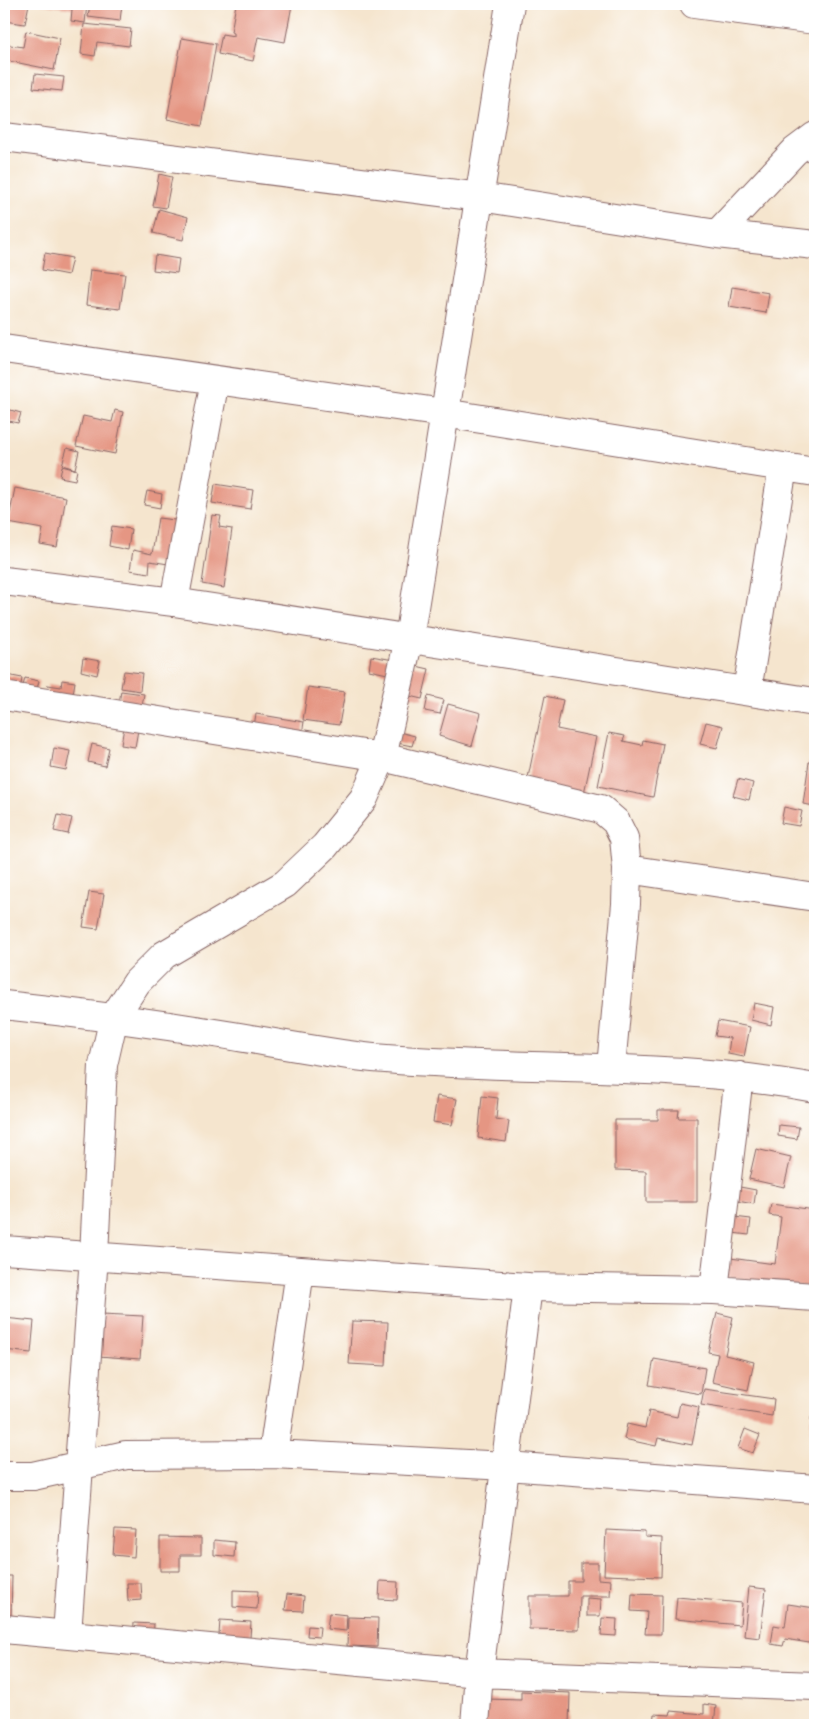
<svg xmlns="http://www.w3.org/2000/svg" width="819" height="1729" viewBox="0 0 819 1729" font-family="Caveat,sans-serif">
	<rect width="100%" height="100%" fill="#fff"/>
	<filter id="ink" filterUnits="userSpaceOnUse"><feTurbulence type="fractalNoise" baseFrequency=".02" numOctaves="2"/><feDisplacementMap in="SourceGraphic" scale="10" xChannelSelector="R" yChannelSelector="G"/><feConvolveMatrix kernelMatrix="1 2 1 2 8 2 1 2 1" color-interpolation-filters="sRGB"/></filter>
	<filter id="wash" filterUnits="userSpaceOnUse"><feTurbulence type="fractalNoise" baseFrequency=".0096" numOctaves="4" result="noise"/><feDisplacementMap in="SourceGraphic" scale="20" xChannelSelector="R" yChannelSelector="G"/><feGaussianBlur stdDeviation="1.12" result="paint"/><feColorMatrix in="noise" values="0 0 0 0 0 0 0 0 0 0 0 0 0 0 0 0 0 1.4 0 .05"/><feComposite in="paint" operator="in"/></filter>
	<g filter="url(#wash)">
		<rect width="100%" height="100%" fill="#f5e5ce"/>
		<g id="blocks">
			<path fill="#e59683" d="M4 4H29L25 24 4 21Z
				M41 4H87L85 23 71 21 72 9Z
				M90 4H122L120 21 88 17Z
				M236 4 292 5 285 42 258 37 253 61 218 54 222 34 234 36V33L231 32Z
				M319 4H337L336 7Z
				M84 24 131 29 129 46 97 42 95 56 81 54Z
				M26 31 60 38 54 70 4 60V44L23 47Z
				M182 38 216 44 202 126 167 119Z
				M35 74 64 77 62 91 33 88Z
				M159 174 172 177 166 208 153 206Z
				M159 209 188 217 183 240 153 233Z
				M45 253 72 258 68 275 42 270Z
				M155 255 179 259 177 273 153 270Z
				M90 270 125 274 120 309 86 305Z
				M732 287 769 293 766 313 729 307Z
				M7 409 21 413 18 423 4 420Z
				M115 410 123 412 115 454 76 446 83 416 112 422Z
				M67 448 79 451 75 469 62 465Z
				M62 466 77 470 75 480 60 477Z
				M215 484 253 490 250 509 212 503Z
				M15 488 66 497 57 547 40 544 43 529 8 523Z
				M147 491 162 494 160 508 144 505Z
				M212 515 221 516 219 527 232 529 224 588 202 584Z
				M158 518 175 520 168 564 150 561 149 573 130 570 133 550 152 554Z
				M112 526 131 529 128 550 109 546Z
				M371 656 394 660 392 675 369 670Z
				M83 658 100 661 97 675 81 671Z
				M412 665 429 669 422 699 405 695Z
				M124 671 142 673 140 691 121 688Z
				M7 675 22 678 20 692 4 689Z
				M25 678 39 681 36 693 22 690Z
				M62 680 75 682 72 700 46 696 48 685 61 687Z
				M308 687 345 692 339 725 303 720Z
				M121 691 144 694 141 712 118 709Z
				M428 696 444 700 440 714 425 711Z
				M545 696 563 700 557 729 596 737 583 798 526 787Z
				M448 704 481 713 472 746 439 736Z
				M256 714 304 722 301 740 253 732Z
				M706 722 723 726 717 748 700 744Z
				M124 727 138 730 135 747 121 745Z
				M399 732 415 736 412 746 397 743Z
				M609 733 625 736 623 741 642 745 643 740 663 744 653 797 598 786Z
				M92 744 109 748 105 766 88 762Z
				M54 748 70 751 66 770 51 767Z
				M809 762H815V806L803 804Z
				M738 779 753 783 749 800 733 796Z
				M784 807 802 811 799 826 781 823Z
				M58 815 72 818 68 834 54 831Z
				M89 892 104 894 98 929 83 927Z
				M754 1003 774 1007 771 1025 751 1020Z
				M718 1021 750 1027 744 1057 728 1054 730 1038 715 1036Z
				M437 1096 457 1099 452 1125 433 1122Z
				M482 1096 498 1098 496 1119 509 1121 506 1142 478 1138Z
				M658 1110H679L678 1118H697V1202H646V1171L615 1170V1120H658Z
				M779 1125 799 1127 797 1139 778 1136Z
				M756 1149 791 1157 784 1187 749 1179Z
				M740 1187 756 1190 754 1204 737 1201Z
				M771 1204 815 1210V1238L809 1287 721 1276 723 1257 775 1264 781 1217 769 1215Z
				M734 1217 751 1219 749 1235 732 1233Z
				M717 1313 733 1317 725 1355 754 1362 748 1390 712 1382 718 1354 708 1352Z
				M102 1314 143 1316 140 1359 98 1356Z
				M4 1318 34 1321 31 1353 4 1350Z
				M352 1321 388 1322 386 1366 349 1364Z
				M654 1359 705 1368 701 1394 649 1385Z
				M704 1389 774 1399 772 1416 701 1405Z
				M680 1403 699 1407 692 1445 658 1438 656 1446 624 1439 627 1424 645 1428 649 1411 677 1417Z
				M811 1417H815V1436L810 1435Z
				M745 1429 760 1435 753 1453 738 1448Z
				M115 1529 136 1530 134 1557 113 1555Z
				M606 1530 645 1532V1537L662 1538 661 1577 604 1575Z
				M160 1537 201 1538V1555H180V1571H160Z
				M214 1540 235 1542 234 1557 214 1555Z
				M581 1563H598V1579L611 1580 610 1596H580L579 1630 529 1629V1596H568V1581H581Z
				M4 1576H12L11 1619 4 1618Z
				M380 1581 398 1582 397 1600 379 1599Z
				M127 1583H141L142 1600 128 1601Z
				M749 1587 766 1589 760 1638 744 1636Z
				M233 1590 258 1591 257 1609 233 1607Z
				M287 1594 304 1596 303 1611 285 1610Z
				M632 1594 662 1595 661 1634H645L647 1612 631 1611Z
				M677 1597 742 1603 740 1625 675 1619Z
				M587 1598 601 1599 600 1616H587Z
				M788 1604 815 1608V1644L785 1639 783 1646 771 1644 774 1625 785 1627Z
				M329 1613 347 1615 346 1631 327 1629Z
				M348 1617 378 1618 377 1647 347 1646Z
				M602 1618 617 1619 616 1636 601 1635Z
				M220 1620 251 1622 250 1638 219 1635Z
				M134 1623 154 1624 153 1640 133 1639Z
				M308 1626 320 1627 319 1637 307 1636Z
				M521 1691 570 1693 569 1725H485L486 1699 521 1700Z
				M704 1704 716 1706 714 1725H653L654 1714 670 1715 671 1711 704 1714Z"/>
		</g>
	</g>
	<g filter="url(#ink)">
		<use href="#blocks" fill-opacity="0" stroke="#866464" stroke-width="1"/>
		<g fill="none" stroke-linecap="round" stroke-linejoin="round">
			<defs>
				<path id="minor" d="M694 4 815 20
					M4 137 480 197 717 234 815 245
					M717 234 795 151 815 136
					M4 349 444 413 815 472
					M4 581 174 602 815 702
					M174 602 215 380
					M747 691 783 467
					M4 696 382 757 601 809 616 822 624 838 627 869 626 904 611 1067
					M627 869 815 897
					M4 1005C79 1013 153 1023 227 1035 276 1043 325 1053 373 1058 521 1071 669 1061 815 1088
					M4 1250 528 1287
					M714 1290 739 1076
					M273 1454 300 1271
					M4 1476H33L126 1455 273 1454 507 1466 815 1489
					M4 1629 479 1673 815 1686
					M67 1634 94 1256 103 1065 114 1017 137 982 164 955 285 884 325 846 364 798 382 757 409 639 510 4
					M475 1725 479 1673 528 1287 714 1290 815 1297"/>
			</defs>
			<use href="#minor" stroke="#866464" stroke-width="30"/>
			<use href="#minor" stroke="#fff" stroke-width="28"/>
		</g>
	</g>
	<rect width="819" height="1729" fill="none" stroke="#fff" stroke-width="20"/>
</svg>
